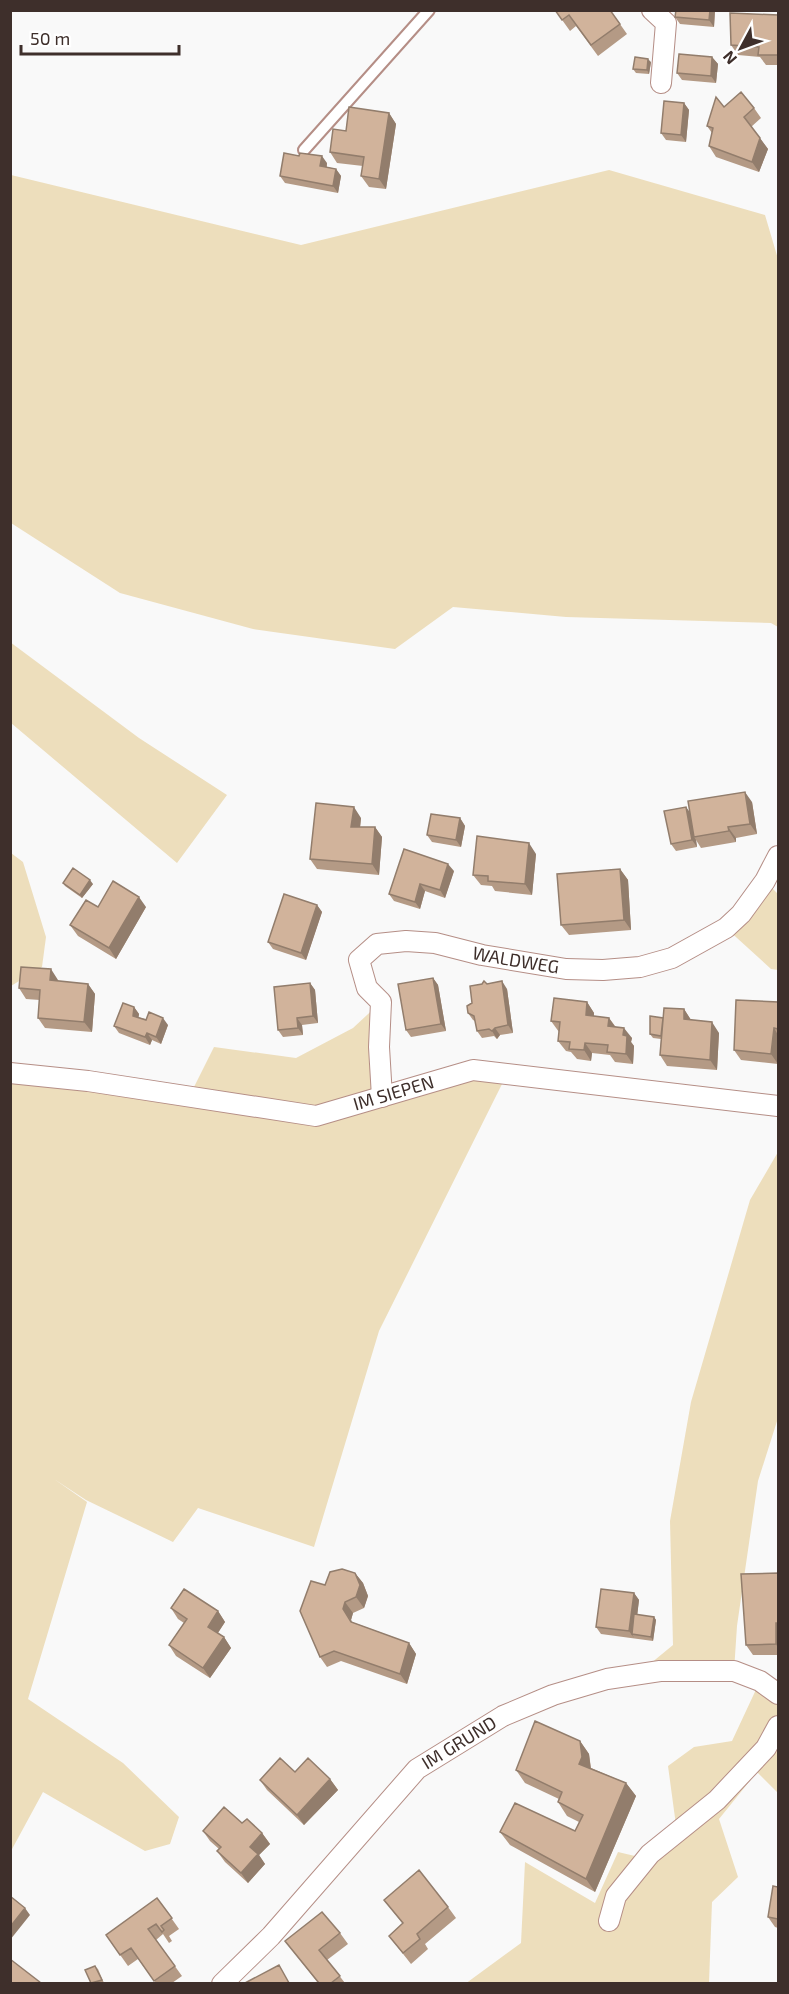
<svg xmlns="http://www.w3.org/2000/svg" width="789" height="1994" viewBox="0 0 789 1994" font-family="'Exo 2',sans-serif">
	<rect width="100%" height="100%" fill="#f9f9f9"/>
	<path fill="#eddebc" d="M609 170 765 215 778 259V627L771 623 566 617 453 607 395 649 253 629 120 593 11 523V175L301 245Z
		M10 642 139 738 227 795 177 863 11 723Z
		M11 853 23 862 46 937 42 967 11 986Z
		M765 881 778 894V970L771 969 726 928Z
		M381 1002 382 1092 507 1074 379 1331 314 1547 198 1508 173 1542 86 1500 54 1479 87 1502 28 1699 123 1763 179 1817 170 1844 145 1851 43 1792 11 1851V1073L189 1097 214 1047 296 1058 353 1028Z
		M778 1152V1418L758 1481 737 1626 734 1671 639 1673 673 1645 670 1521 691 1402 750 1200Z
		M760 1681 778 1694V1793L757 1772 719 1819 738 1877 712 1902 709 1983 465 1984 521 1943 525 1862 595 1903 618 1852 656 1861 678 1840 668 1766 694 1747 732 1741Z"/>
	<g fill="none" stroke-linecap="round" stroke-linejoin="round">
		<defs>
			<path id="service" d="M304 150 429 10"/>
			<g id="minor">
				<path d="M652 10 666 23 661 83"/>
				<path id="s1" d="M10 1073 88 1081 316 1116 473 1070 778 1106"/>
				<path id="s2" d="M382 1097 379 1047 381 1002 367 988 359 960 377 944 406 941 435 943 482 955 566 969 603 970 640 967 672 958 726 928 741 914 765 881 778 856"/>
				<path d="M609 1921 616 1896 650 1854 717 1800 766 1748 778 1726"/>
				<path id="s3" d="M222 1984 271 1936 417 1769 503 1716 553 1695 607 1679 660 1671H734L760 1681 778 1694"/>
			</g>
		</defs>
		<use href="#service" stroke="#b58e86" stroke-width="14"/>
		<use href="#minor" stroke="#b58e86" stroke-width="22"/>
		<use href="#service" stroke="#fff" stroke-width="10"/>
		<use href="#minor" stroke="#fff" stroke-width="20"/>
	</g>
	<path fill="#b49a85" d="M555 10H610L627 34 598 56 576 26 570 31Z
		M715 10 714 27 680 24 675 17Z
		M778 15V65H766L760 57 738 55 731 45Z
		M712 57 718 64 716 83 682 80 677 73Z
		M651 62 649 74 636 73 633 69Z
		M684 103 689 110 686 142 666 140 661 133Z
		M754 108 761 118 751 127 768 149 759 172 716 157 709 146 712 133 707 126Z
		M389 113 396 124 386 189 369 187 361 176 363 166 337 163 330 152 346 131Z
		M327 163V167L336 169 341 176 338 193 285 183 280 176Z
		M752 802 757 834 736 838V842L701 848 696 840 697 847 676 851 671 844 686 807 690 813Z
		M361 818 360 827H375L382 837 379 875 317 869 310 859Z
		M460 818 465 826 461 847 432 842 427 835Z
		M536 854 532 895 495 891 492 886 481 885 473 875Z
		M620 869 628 880 631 930 569 935 561 925Z
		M454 871 445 898 425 891 420 909 394 901 389 894Z
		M63 883 93 884 82 898 65 886Z
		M317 905 322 912 306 960 273 949 268 942Z
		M98 907H146L116 959 78 936 70 925Z
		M433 978 438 985 446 1031 411 1037 406 1030Z
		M58 980V981L88 984 95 994 92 1032 45 1028 38 1018 40 1000 26 999 19 988Z
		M310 983 315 990 318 1023 302 1025 303 1035 283 1037 278 1030Z
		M487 984 507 989 513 1033 500 1035 497 1039 494 1036 482 1038 477 1031 475 1021 473 1020 468 1013 472 1003Z
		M587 1002 594 1013V1016L609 1018 615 1026 632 1038 631 1042 634 1046 633 1064 615 1062 610 1055 592 1053 591 1061 577 1059 571 1052 566 1051 558 1041 559 1032 551 1021Z
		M778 1002V1064L741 1060 734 1050Z
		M134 1007 139 1014 138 1017 168 1025 161 1044 152 1040 150 1045 119 1033 114 1026Z
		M684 1009 691 1020 719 1033 717 1070 667 1066 660 1055 661 1039 653 1038 650 1034 663 1018Z
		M355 1573 363 1583 368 1596 364 1608 353 1613 351 1620 352 1622 409 1643 416 1654 407 1684 341 1661 327 1667 320 1657 325 1585Z
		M778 1573V1655H753L746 1645Z
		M634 1593 639 1600 637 1615 654 1617 656 1620 653 1641 601 1634 596 1627Z
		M171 1608 218 1611 225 1622 218 1633 224 1637 231 1648 210 1678 176 1656 169 1645 184 1623 178 1619Z
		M580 1741 589 1754 591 1768 626 1783 636 1796 595 1892 510 1845 500 1832 575 1831 579 1822 567 1816 558 1802 559 1799 525 1783 516 1770Z
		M295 1772 330 1779 338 1790 304 1825 267 1790 260 1780Z
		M203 1831 262 1833 270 1844 259 1855 265 1864 248 1883 225 1862 217 1851 219 1849 210 1841Z
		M778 1887V1928L775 1927 768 1917Z
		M157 1898 179 1929 169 1936 172 1941 169 1943 163 1934 156 1940 182 1976 172 1983H156L138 1959 128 1966 106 1935Z
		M384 1900 448 1907 456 1918 425 1944 428 1949 411 1964 389 1936 403 1924Z
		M340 1933 348 1944 327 1960 345 1983H318L285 1941Z
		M95 1966 98 1969 104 1983H91Z"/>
	<path fill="#927d6c" d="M710 10H715L714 27 709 20Z
		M712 57 718 64 716 83 711 76Z
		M648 59 651 62 649 74 647 70Z
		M684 103 689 110 686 142 681 135Z
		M389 113 396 124 386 189 379 179Z
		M760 138 768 149 759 172 752 162Z
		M322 156 327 163 325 173 320 166Z
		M336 169 341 176 338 193 333 186Z
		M745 792 752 802 757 834 750 824Z
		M354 807 361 818 359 838 351 827Z
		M686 807 691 814 694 837 696 840 697 847 692 840Z
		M460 818 465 826 461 847 456 840Z
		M375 827 382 837 379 875 372 864Z
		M728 827 736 838V842L729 831Z
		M529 843 536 854 532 895 525 884Z
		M448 864 454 871 445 898 440 890Z
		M620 869 628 880 631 930 624 920Z
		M90 880 93 884 82 898 80 895Z
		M420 884 425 891 420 909 415 902Z
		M139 897 146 907 116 959 109 948Z
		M317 905 322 912 306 960 301 953Z
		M51 969 58 980 57 991 50 980Z
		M433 978 438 985 446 1031 441 1024Z
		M502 981 507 989 513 1033 508 1025Z
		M310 983 315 990 318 1023 313 1016Z
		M88 984 95 994 92 1032 84 1022Z
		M587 1002 594 1013 593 1026 586 1015Z
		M134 1007 139 1014 138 1023 133 1016Z
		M684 1009 691 1020 684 1019Z
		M163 1018 168 1025 161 1044 156 1037Z
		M297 1018 302 1025 303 1035 298 1028Z
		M609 1018 616 1028 608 1026Z
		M712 1022 719 1033 717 1070 710 1060Z
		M495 1028 500 1035 497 1039 492 1031Z
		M624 1028 632 1038 631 1042 634 1046 633 1064 626 1054 623 1035Z
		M774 1028 778 1035V1064L771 1054Z
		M147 1033 152 1040 150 1045 145 1037Z
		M585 1043 592 1053 591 1061 584 1050Z
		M355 1573 363 1583 368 1596 364 1608 356 1597Z
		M634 1593 639 1600 635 1635 632 1634 634 1638 629 1631Z
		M345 1602 353 1613 351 1620 359 1632 343 1609Z
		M218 1611 225 1622 215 1637 208 1627Z
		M654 1617 656 1620 653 1641 651 1637Z
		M776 1623 778 1626V1648L776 1644Z
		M224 1637 231 1648 210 1678 203 1668Z
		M409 1643 416 1654 407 1684 400 1674Z
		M580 1741 589 1754 591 1771 579 1764Z
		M330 1779 338 1790 304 1825 297 1815Z
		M626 1783 636 1796 595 1892 586 1879Z
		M262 1833 270 1844 259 1855 265 1864 248 1883 241 1873 250 1847Z
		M25 1908 30 1915 10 1940V1927Z"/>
	<path fill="#d1b39b" stroke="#927d6c" stroke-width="1.5" d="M555 10H610L620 24 591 45 569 15 562 20Z
		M676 10H710L709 20 675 17Z
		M730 13 778 15V55H758L759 47 731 45Z
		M679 54 712 57 711 76 677 73Z
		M635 57 648 59 647 70 633 69Z
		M741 92 754 108 744 117 760 138 752 162 709 146 713 128 707 126 716 97 724 107Z
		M664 101 684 103 681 135 661 133Z
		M349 107 389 113 379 179 361 176 364 157 330 152 333 129 346 131Z
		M284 153 299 156 300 153 322 156 320 166 336 169 333 186 280 176Z
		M745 792 750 824 728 827 729 831 694 837 688 801Z
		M316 803 354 807 351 827H375L372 864 310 859Z
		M686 807 692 840 671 844 664 811Z
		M431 814 460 818 456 840 427 835Z
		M477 836 529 843 525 884 488 881V876L473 875Z
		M404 849 448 864 440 890 420 884 415 902 389 894Z
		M73 868 90 880 80 895 63 883Z
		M620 869 624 920 561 925 557 874Z
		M113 881 139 897 109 948 70 925 86 900 98 907Z
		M284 894 317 905 301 953 268 942Z
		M21 967 51 969 50 980 88 984 84 1022 38 1018 40 990 19 988Z
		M433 978 441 1024 406 1030 398 984Z
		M484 981 487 984 502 981 508 1025 495 1028 492 1031 489 1029 477 1031 474 1016 468 1013 467 1006 472 1003 470 986 482 984Z
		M310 983 313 1016 297 1018 298 1028 278 1030 274 987Z
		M554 998 587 1002 586 1015 609 1018 608 1026 624 1028 623 1035 627 1036 626 1054 607 1052 608 1045 585 1043 584 1050 569 1049 570 1042 558 1041 560 1022 551 1021Z
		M736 1000 778 1002V1029L774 1028 771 1054 734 1050Z
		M123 1003 134 1007 133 1016 146 1020 149 1012 163 1018 156 1037 147 1033 145 1037 114 1026Z
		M664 1008 684 1009V1019L712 1022 710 1060 660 1055Z
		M650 1016 663 1018 661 1036 650 1034Z
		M342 1569 355 1573 360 1585 356 1597 345 1602 343 1609 351 1622 409 1643 400 1674 334 1651 320 1657 300 1611 311 1581 325 1585 330 1572Z
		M778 1573V1623H776V1644L746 1645 741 1574Z
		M184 1589 218 1611 208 1627 224 1637 203 1668 169 1645 187 1619 171 1608Z
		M601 1589 634 1593 629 1631 596 1627Z
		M634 1614 654 1617 651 1637 632 1634Z
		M535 1721 580 1741 582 1757 579 1764 626 1783 586 1879 500 1832 515 1803 575 1831 583 1815 558 1802 562 1792 516 1770Z
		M280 1758 295 1772 308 1758 330 1779 297 1815 260 1780Z
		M224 1807 242 1823 247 1819 262 1833 250 1847 258 1854 241 1873 217 1851 221 1847 203 1831Z
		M419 1870 448 1907 417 1934 420 1939 403 1953 389 1936 403 1923 384 1900Z
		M773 1886 778 1887V1919L768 1917Z
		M10 1896 25 1908 10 1927Z
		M157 1898 172 1918 161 1926 164 1930 162 1932 156 1924 148 1929 175 1966 154 1981 131 1948 120 1955 106 1935Z
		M322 1912 340 1933 319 1950 340 1976 331 1983H319L285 1941Z
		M10 1959 41 1983H10Z
		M279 1965 289 1983H245Z
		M95 1966 102 1980 91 1983 85 1970Z"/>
	<g text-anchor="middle" stroke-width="4.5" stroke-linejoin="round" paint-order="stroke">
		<g font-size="18" fill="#3e2f2b" stroke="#fff">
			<text dy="6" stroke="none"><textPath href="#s2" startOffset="309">WALDWEG</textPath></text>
			<text dy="6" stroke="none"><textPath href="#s1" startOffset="390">IM SIEPEN</textPath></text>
			<text dy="6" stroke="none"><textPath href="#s3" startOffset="340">IM GRUND</textPath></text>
		</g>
	</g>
	<rect width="789" height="1994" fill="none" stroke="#3e2f2b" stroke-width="24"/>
	<g transform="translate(741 48) rotate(229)" stroke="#ffffff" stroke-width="4.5" paint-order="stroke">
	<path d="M0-4.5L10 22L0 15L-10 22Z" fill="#3e2f2b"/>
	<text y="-9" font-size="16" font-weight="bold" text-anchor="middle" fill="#3e2f2b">N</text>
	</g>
	<path d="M21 45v9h158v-9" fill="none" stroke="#3e2f2b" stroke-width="3"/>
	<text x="30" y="45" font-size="18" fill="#3e2f2b" stroke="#ffffff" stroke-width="4.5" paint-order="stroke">50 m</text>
</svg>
